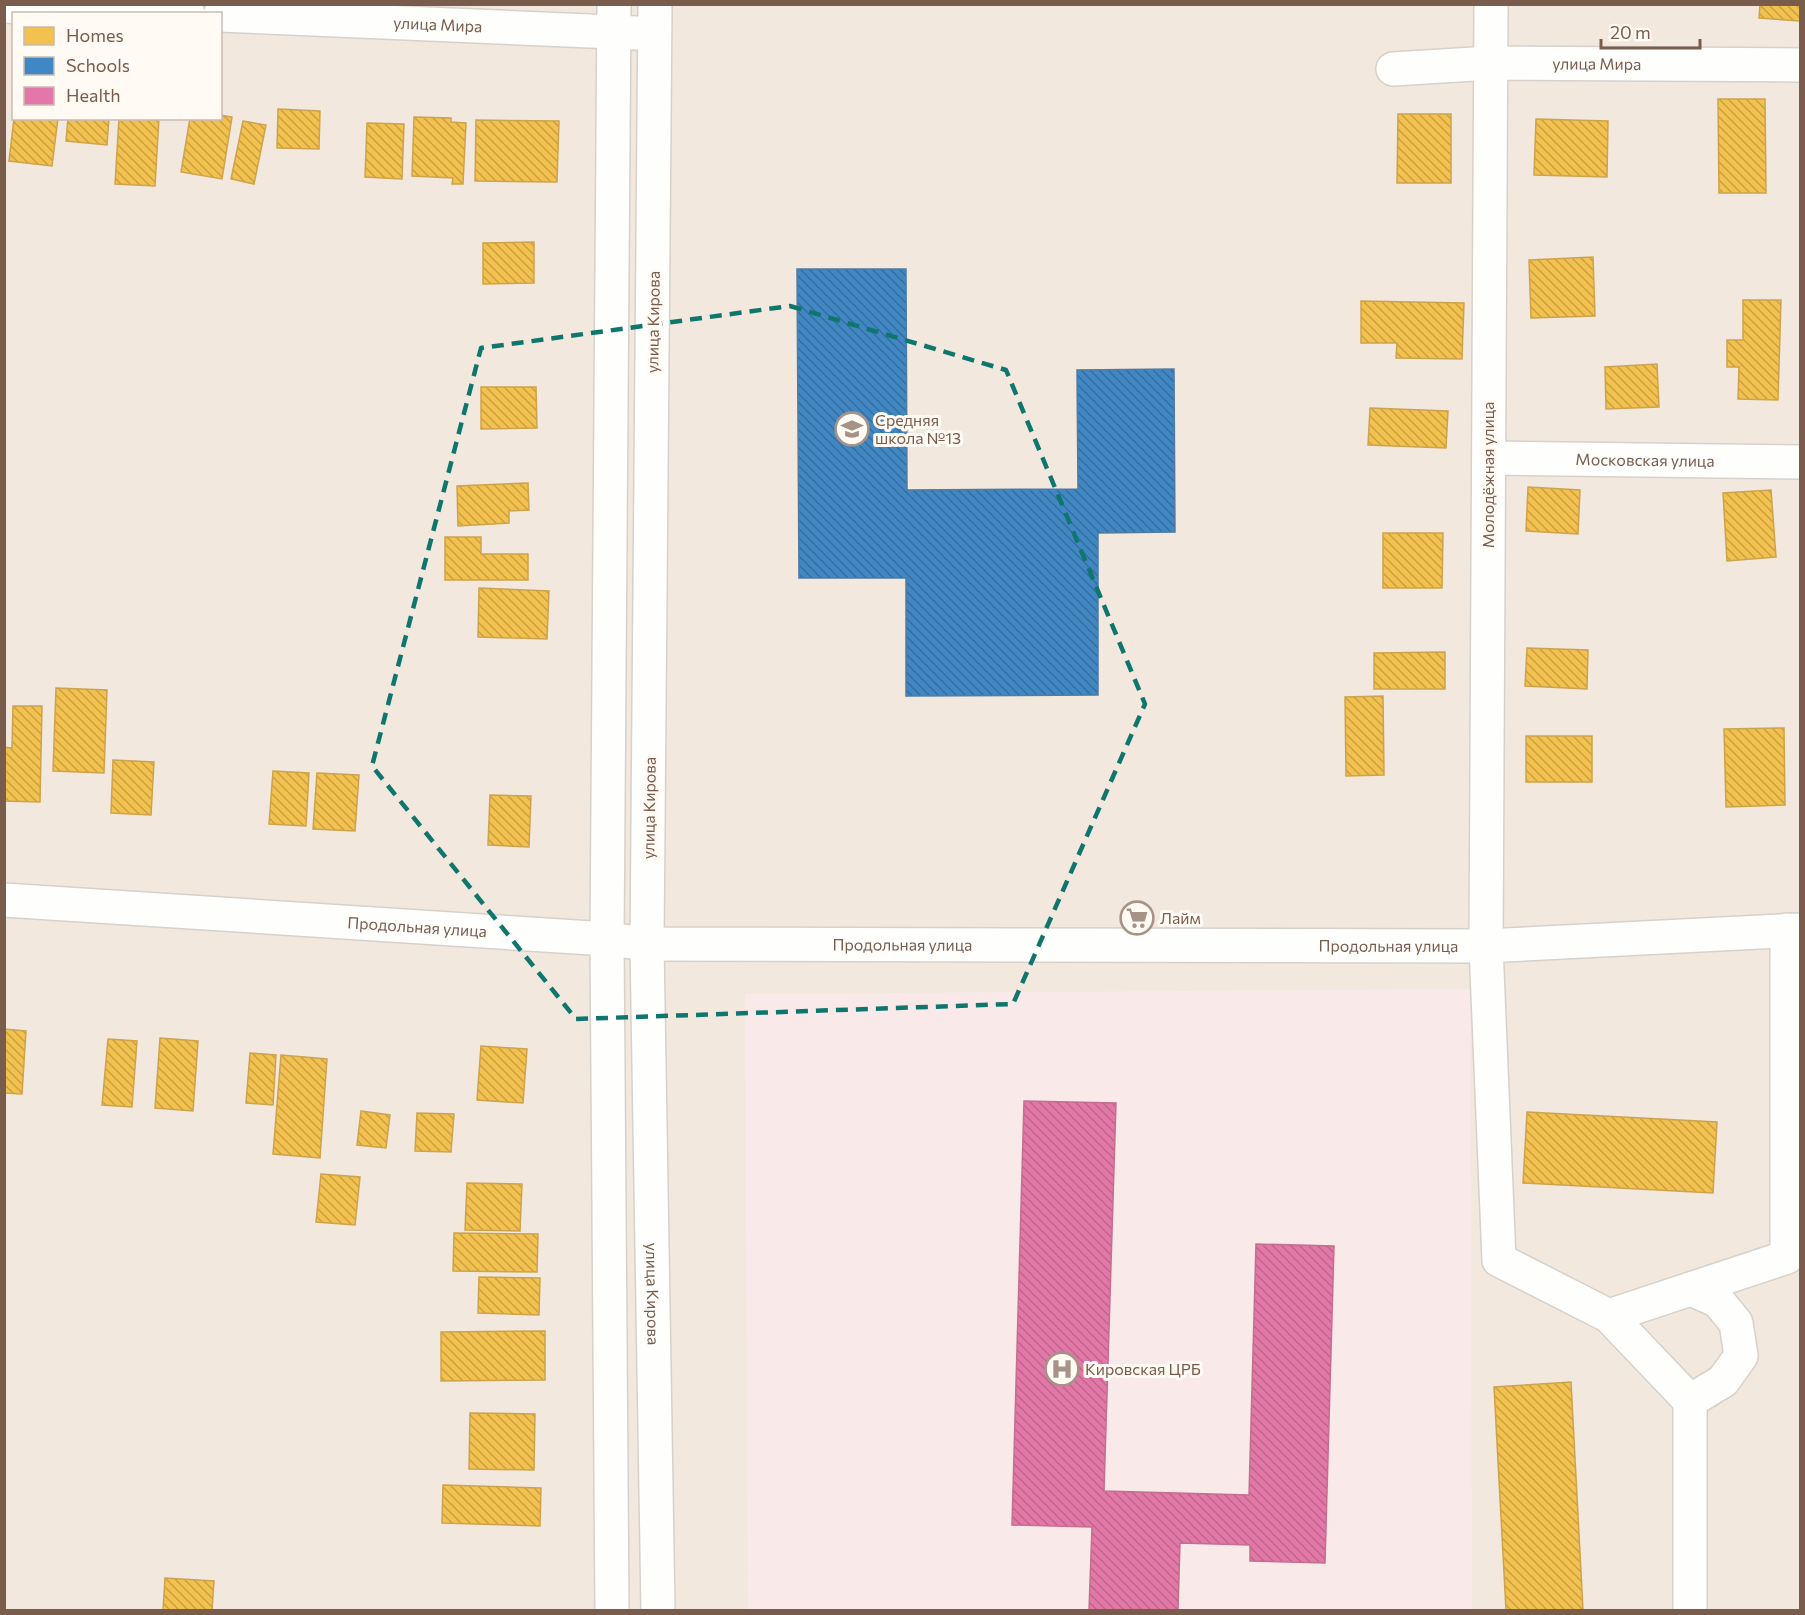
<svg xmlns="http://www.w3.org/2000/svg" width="1805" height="1615" viewBox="0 0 1805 1615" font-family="Commissioner,sans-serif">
	<defs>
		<pattern id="homes-back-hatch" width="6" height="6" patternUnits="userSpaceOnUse" patternTransform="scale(1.5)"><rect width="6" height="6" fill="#f2c14e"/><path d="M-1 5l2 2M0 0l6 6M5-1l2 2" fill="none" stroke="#c9a043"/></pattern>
		<pattern id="schools-back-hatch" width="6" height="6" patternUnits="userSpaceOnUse" patternTransform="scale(1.5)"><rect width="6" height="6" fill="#3f88c5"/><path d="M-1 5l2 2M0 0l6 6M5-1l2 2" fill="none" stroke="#386d9a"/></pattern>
		<pattern id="health-back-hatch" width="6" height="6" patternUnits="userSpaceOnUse" patternTransform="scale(1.5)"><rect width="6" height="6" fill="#e377a8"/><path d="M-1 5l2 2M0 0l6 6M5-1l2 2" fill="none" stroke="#bd658b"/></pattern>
	</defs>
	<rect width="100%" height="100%" fill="#f9f5f0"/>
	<path fill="#f2e8de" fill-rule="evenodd" d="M5 5H1800V1610H5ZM14 14H220V118H14Z"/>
	<path fill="#fae9e9" d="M1470 989 1472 1610H748L745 994Z"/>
	<path fill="url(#homes-back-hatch)" stroke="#cea34e" stroke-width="1.5" d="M1760 4H1800V21L1759 18Z
		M1718 99H1765L1766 193H1719Z
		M278 109 320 111 319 149 277 148Z
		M1398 114H1451V183H1397Z
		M220 115 232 117 222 179 181 172 190 118H220Z
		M414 117 451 118V122L466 123 463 184H452L453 178 412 176Z
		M14 118H58L52 166 9 161Z
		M68 118H109L107 145 66 141Z
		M119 118H159L155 186 115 184Z
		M1536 119 1608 121 1607 177 1534 175Z
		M476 120 559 121 557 182 475 181Z
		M243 121 266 125 254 184 231 179Z
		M367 123 404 124 402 179 365 177Z
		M534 242V283L483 284V243Z
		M1593 257 1595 316 1531 318 1529 260Z
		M1743 300H1781L1778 400 1738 399 1739 367H1727V340H1743Z
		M1361 301 1464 303 1462 359 1396 358 1397 343H1361Z
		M1657 364 1659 407 1606 409 1605 367Z
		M481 387H536L537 428 481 429Z
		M1370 408 1448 411 1446 448 1368 445Z
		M528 483 529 510 509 511V523L458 526 457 486Z
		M1528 487 1580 490 1578 534 1526 531Z
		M1771 490 1776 557 1727 561 1723 493Z
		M1383 533H1443L1442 588H1383Z
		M445 537H481V554H528V580H445Z
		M479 588 549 591 547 639 478 637Z
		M1527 648 1588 650 1587 689 1525 686Z
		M1445 652V689H1374V653Z
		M56 688 107 690 104 773 53 771Z
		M1383 696 1384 775 1346 776 1345 697Z
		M13 706H42L40 802 4 801V747L12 748Z
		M1784 728 1785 805 1726 807 1724 729Z
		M1526 736H1592V782H1526Z
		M113 760 154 762 151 815 111 813Z
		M273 771 309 773 306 826 269 824Z
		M317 773 359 775 355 831 313 829Z
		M490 795 531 796 529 847 488 845Z
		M4 1029 26 1031 22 1094 4 1093Z
		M160 1038 198 1041 193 1111 155 1108Z
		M108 1039 137 1041 132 1107 102 1105Z
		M481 1046 527 1049 523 1103 477 1100Z
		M250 1053 276 1055 273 1105 246 1103Z
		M281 1055 327 1059 320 1158 273 1154Z
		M361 1111 390 1115 386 1148 357 1145Z
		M1527 1112 1717 1122 1713 1193 1523 1183Z
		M417 1113 454 1114 451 1152 415 1151Z
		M321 1174 360 1177 355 1225 316 1222Z
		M467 1183 522 1184 520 1231 465 1230Z
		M454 1233 538 1234 537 1272 453 1271Z
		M479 1277 540 1278 539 1315 478 1313Z
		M545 1331V1380L441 1381V1332Z
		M1571 1382 1583 1610H1506L1494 1387Z
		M470 1413 535 1414 534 1470 469 1469Z
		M443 1485 541 1488 540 1526 442 1523Z
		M165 1578 214 1581 212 1610H163Z"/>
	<path fill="url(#schools-back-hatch)" stroke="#517ba1" stroke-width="1.5" d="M797 269H906L907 490 1078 489 1077 370 1174 369 1175 532 1098 533V695L906 696V578H799Z"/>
	<path fill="url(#health-back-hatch)" stroke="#c46f8d" stroke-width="1.5" d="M1024 1101 1116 1103 1104 1491 1249 1495 1256 1244 1334 1246 1325 1563 1250 1561V1545L1180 1543 1178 1610H1089L1092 1527 1012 1525Z"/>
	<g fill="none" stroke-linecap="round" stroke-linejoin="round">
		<defs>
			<g id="minor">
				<path id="s1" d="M655 4 647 944 658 1610"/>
				<path d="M1491 4 1486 946 1499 1260 1609 1316 1690 1401V1610"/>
				<path d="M4 6 188 14"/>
				<path id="s2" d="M220 15 636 33"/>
				<path id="s3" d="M1393 69 1491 63 1800 65"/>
				<path id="s4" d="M1489 458 1800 462"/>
				<path id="s5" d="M4 900 607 939 647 944 1486 946 1800 930"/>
				<path d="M1609 1316 1787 1257V930"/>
				<path d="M1690 1401 1723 1381 1741 1356 1736 1323 1718 1301 1691 1289"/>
				<path d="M612 1610 607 939 614 4"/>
			</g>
		</defs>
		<use href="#minor" stroke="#d7d1cb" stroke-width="36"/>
		<use href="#minor" stroke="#fefefd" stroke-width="33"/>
	</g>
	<path fill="none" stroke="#0f766e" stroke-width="4.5" stroke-dasharray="12 8" stroke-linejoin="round" d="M790 306 1006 370 1145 704 1013 1004 576 1019 372 766 481 348Z"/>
	<defs>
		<symbol id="school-ring" viewBox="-11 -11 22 22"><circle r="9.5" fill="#fffaf3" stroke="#a69286" stroke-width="1.5"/><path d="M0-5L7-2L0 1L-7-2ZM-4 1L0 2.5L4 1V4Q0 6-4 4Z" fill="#a69286"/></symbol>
		<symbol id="supermarket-ring" viewBox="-11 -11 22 22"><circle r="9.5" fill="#fffaf3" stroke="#a69286" stroke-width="1.5"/><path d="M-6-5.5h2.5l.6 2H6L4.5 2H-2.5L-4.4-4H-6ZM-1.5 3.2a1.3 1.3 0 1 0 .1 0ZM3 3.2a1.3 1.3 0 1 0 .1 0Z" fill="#a69286"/></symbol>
		<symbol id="hospital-ring" viewBox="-11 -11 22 22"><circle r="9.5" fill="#fffaf3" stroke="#a69286" stroke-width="1.5"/><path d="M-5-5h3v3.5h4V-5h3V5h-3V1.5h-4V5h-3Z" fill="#a69286"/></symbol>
	</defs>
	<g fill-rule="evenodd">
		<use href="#school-ring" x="833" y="410" width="38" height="38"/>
		<use href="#supermarket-ring" x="1118" y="899" width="38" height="38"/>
		<use href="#hospital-ring" x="1043" y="1350" width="38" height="38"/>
	</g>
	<g text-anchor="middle" stroke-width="6" stroke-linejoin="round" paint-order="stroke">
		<g font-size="16" fill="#7a5c4d" stroke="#fffaf3">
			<text dy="6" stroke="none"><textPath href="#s2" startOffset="218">улица Мира</textPath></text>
			<text dy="6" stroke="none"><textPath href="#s3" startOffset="204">улица Мира</textPath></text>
			<text transform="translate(653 322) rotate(-89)" y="6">улица Кирова</text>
			<text dy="6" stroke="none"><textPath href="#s4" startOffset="156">Московская улица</textPath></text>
			<text transform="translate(1488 475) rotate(-90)" y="6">Молодёжная улица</text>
			<text transform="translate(649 808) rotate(-89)" y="6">улица Кирова</text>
			<text dy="6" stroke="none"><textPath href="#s5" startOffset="414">Продольная улица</textPath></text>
			<text dy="6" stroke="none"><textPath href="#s5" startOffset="900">Продольная улица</textPath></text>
			<text dy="6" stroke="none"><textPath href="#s5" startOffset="1386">Продольная улица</textPath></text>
			<text dy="6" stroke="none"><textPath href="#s1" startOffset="1290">улица Кирова</textPath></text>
		</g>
		<g font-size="16" fill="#7a5c4d" stroke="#fffaf3" text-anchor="start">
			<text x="875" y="426">Средняя<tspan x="875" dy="18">школа №13</tspan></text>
			<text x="1160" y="924">Лайм</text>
			<text x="1085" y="1375">Кировская ЦРБ</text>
		</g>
	</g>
	<rect width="1805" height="1615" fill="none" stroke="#7a5c4d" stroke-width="12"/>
	<rect x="12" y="12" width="210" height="108" fill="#fffaf3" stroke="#cabbb1" stroke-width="1.5"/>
	<rect x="24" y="27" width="30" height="18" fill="#f2c14e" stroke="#cabbb1" stroke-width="1.5"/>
	<text x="66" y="42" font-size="18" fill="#7a5c4d">Homes</text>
	<rect x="24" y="57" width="30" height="18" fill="#3f88c5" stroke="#cabbb1" stroke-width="1.5"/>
	<text x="66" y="72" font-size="18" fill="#7a5c4d">Schools</text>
	<rect x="24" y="87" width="30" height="18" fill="#e377a8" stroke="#cabbb1" stroke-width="1.5"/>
	<text x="66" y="102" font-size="18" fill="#7a5c4d">Health</text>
	<path d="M1601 39v9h99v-9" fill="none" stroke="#7a5c4d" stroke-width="3"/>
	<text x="1610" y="39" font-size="18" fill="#7a5c4d" stroke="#fffaf3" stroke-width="4.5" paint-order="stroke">20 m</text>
</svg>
